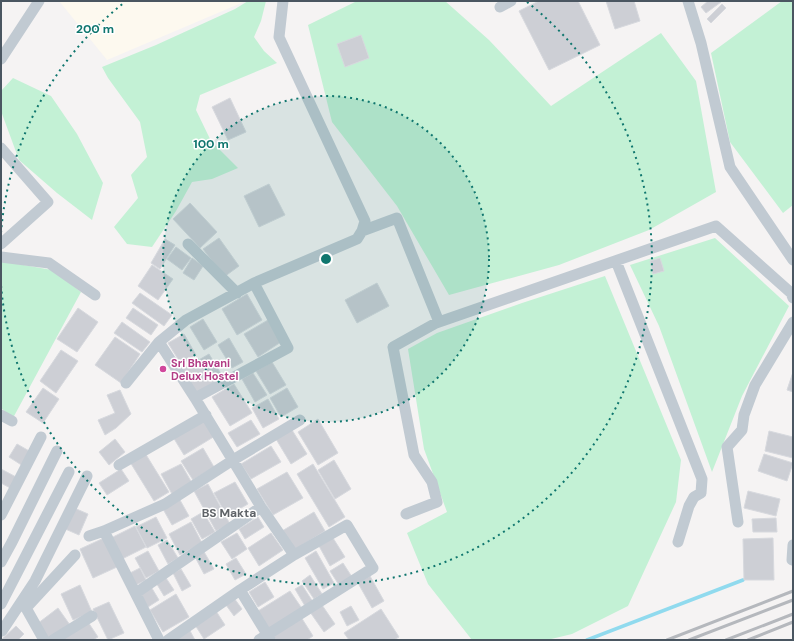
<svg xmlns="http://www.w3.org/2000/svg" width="794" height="641" viewBox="0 0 794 641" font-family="'DM Sans',sans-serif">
	<rect width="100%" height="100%" fill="#f5f3f3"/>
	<path fill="#fdf9ef" d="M59 1H246L107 60Z"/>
	<path fill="#c3f1d5" d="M248 1H266L261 21 254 37 264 51 277 63 200 95 196 110 211 141 238 168 212 179 192 182 176 211 152 247 127 244 114 227 138 198 131 175 147 157 140 122 108 78 102 67 156 45 235 9Z
		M357 1H445L489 40 551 106 661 33 696 81 716 192 649 230 559 265 449 295 397 206 332 122 308 25Z
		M782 1H793V205L783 213 730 142 711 53Z
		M13 78 51 96 77 134 103 183 92 220 57 193 19 160 1 111V91Z
		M715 238 789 306 742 396 712 472 659 326 630 265Z
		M1 261 52 270 81 292 13 418 1 408Z
		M605 276 681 460 676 502 628 606 572 634 547 640H472L428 584 407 533 447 512 424 449 408 349 437 333 522 303Z"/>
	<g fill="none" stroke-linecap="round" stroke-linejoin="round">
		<path stroke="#90daee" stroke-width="3.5" d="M587 640 743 580"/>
	</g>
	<path fill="#cdcfd5" stroke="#d7d9de" d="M539 1H578L600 45 549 70 519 11Z
		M606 1H634L640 21 615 29Z
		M708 1H720L721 2 706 13 701 7Z
		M722 4 726 8 711 23 707 19Z
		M361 35 369 58 345 67 337 44Z
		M230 98 246 132 228 140 212 107Z
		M269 184 285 215 259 227 244 196Z
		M190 203 217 232 200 248 173 219Z
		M219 238 239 266 224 277 203 249Z
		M165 239 175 245 160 269 151 263Z
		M176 247 191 258 182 270 167 259Z
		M192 258 203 266 194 280 183 273Z
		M660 258 664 271 653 274 650 261Z
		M152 265 173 279 158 300 138 286Z
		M377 283 389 306 357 323 345 300Z
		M140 293 172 315 164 326 132 303Z
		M247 294 262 320 237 335 222 309Z
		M78 308 98 322 77 352 57 339Z
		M133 308 158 325 151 335 126 318Z
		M203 319 217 342 204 350 190 327Z
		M268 320 281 342 258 357 244 334Z
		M122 322 150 342 142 352 114 333Z
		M184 334 196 355 181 364 168 343Z
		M115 337 140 354 121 383 95 365Z
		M229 338 243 362 232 368 218 345Z
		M61 350 78 361 56 393 40 381Z
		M209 354 223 377 194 394 180 371Z
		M272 362 286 385 270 394 256 371Z
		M793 372V392L787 390Z
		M253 373 267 395 255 402 242 379Z
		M234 384 252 413 230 426 212 397Z
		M43 388 59 399 43 423 26 412Z
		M287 388 298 407 281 417 270 398Z
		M120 390 131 414 116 428 105 435 98 420 115 413 107 395Z
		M268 399 279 419 263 428 252 408Z
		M205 419 215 436 184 455 173 437Z
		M318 419 338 453 318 465 298 432Z
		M251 420 260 434 237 447 228 433Z
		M292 430 307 454 291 464 276 439Z
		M769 431 793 437V458L765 451Z
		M115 439 125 452 109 465 99 452Z
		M17 444 31 452 23 466 9 457Z
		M271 446 281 462 251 479 241 464Z
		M203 448 214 467 193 480 181 461Z
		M145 453 169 492 154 501 130 462Z
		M764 454 793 463 787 481 758 471Z
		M334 460 351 489 335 499 318 470Z
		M181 464 192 483 172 494 161 474Z
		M313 464 345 517 329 527 297 474Z
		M1 469 18 478 12 489 1 483Z
		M121 469 129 481 107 495 99 483Z
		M287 472 303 498 273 515 257 489Z
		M235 482 248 504 227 516 214 493Z
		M208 484 230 524 216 531 194 491Z
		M748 491 780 499 776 516 744 508Z
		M180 500 189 516 172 525 163 509Z
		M72 507 88 514 79 535 63 528Z
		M203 512 215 532 202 539 191 519Z
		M314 512 325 531 294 550 282 531Z
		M156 517 167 538 147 548 136 527Z
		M258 517 264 527 245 539 239 529Z
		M776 518 777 532H753L752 519Z
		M191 522 202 543 180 555 169 534Z
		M135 526 146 547 120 560 109 539Z
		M237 533 247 549 232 559 221 542Z
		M271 533 283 550 259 566 248 548Z
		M104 538 117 567 93 578 80 549Z
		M333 538 345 557 330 566 319 546Z
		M773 538 774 580H744L743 539Z
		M167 540 178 558 168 564 158 545Z
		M203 550 214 569 204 574 194 555Z
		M148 551 159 571 146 578 135 558Z
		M316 551 334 583 323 589 305 558Z
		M236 558 246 574 235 580 226 564Z
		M343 563 352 577 339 585 330 571Z
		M140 568 146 580 134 586 128 574Z
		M181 569 191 586 182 591 173 573Z
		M164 575 174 590 164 596 155 581Z
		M310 575 322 594 314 599 302 581Z
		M370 576 384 601 372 608 358 583Z
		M265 582 274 597 258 607 249 592Z
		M80 585 92 612 73 620 61 594Z
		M150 585 159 600 148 607 139 592Z
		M302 585 313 602 305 606 295 589Z
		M290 591 303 610 270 631 258 611Z
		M176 594 189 617 163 632 150 610Z
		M234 598 242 609 234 616 226 605Z
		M109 602 124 633 108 640 93 609Z
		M322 605 335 624 324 632 310 612Z
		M351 606 359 620 347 626 340 612Z
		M58 608 70 625 50 640 37 624Z
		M381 609 399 637 394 640H349L344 633Z
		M216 611 225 625 204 639 195 625Z
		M301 617 313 636 307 640H276L272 634Z
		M88 622 98 637 93 640H61Z
		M16 626 24 634 18 640H1Z
		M189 629 195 640H170Z"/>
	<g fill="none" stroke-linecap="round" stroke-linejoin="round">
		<path stroke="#c1cad2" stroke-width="11" d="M688 1 701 43 730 167 793 260
			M500 7 511 1
			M1 59 39 1
			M1 148 48 202 1 244
			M362 231 397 218 439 322
			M188 244 237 293
			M1 257 49 263 95 295
			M616 261 702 479 701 493 694 497 689 506 678 542
			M254 283 357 239 362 231 365 221 279 37 283 1
			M159 342 186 320 254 283 288 348 195 398 261 507 294 555
			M126 383 159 342 195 398
			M1 415 12 421
			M119 465 206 415
			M406 514 437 502 432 482 414 455 393 347 436 323 716 226 791 293 793 298
			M1 515 41 437
			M738 522 727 447 742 430 744 415 755 385 793 322
			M104 531 159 640
			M89 536 104 531 165 504 233 460 300 420
			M792 560 793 545
			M1 562 12 542 57 451
			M240 590 270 639
			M136 593 261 507
			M1 604 69 472
			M2 631 35 581 87 476
			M44 640 26 608 75 555
			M53 640 92 616
			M168 640 240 590 294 555 347 525 373 568 259 640"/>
		<path stroke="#b5b8bd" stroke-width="3" d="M667 640 793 591
			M689 640 793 600
			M726 640 793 614
			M748 640 793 622"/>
	</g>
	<circle cx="326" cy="259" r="163" fill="#0f766e" fill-opacity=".12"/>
	<g fill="none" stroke="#0f766e" stroke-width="2" stroke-dasharray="2 4">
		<circle cx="326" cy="259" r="163"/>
		<path d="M1 233A326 326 0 0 1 125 2M527 2A326 326 0 1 1 1 285"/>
	</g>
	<circle fill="#d1479c" stroke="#fff" stroke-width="1.5" cx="163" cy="369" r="4"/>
	<g text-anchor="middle" stroke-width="3" stroke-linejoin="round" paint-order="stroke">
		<g font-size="11" font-weight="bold" fill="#b23c85" stroke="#fff" text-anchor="start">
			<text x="171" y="367">Sri Bhavani<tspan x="171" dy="13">Delux Hostel</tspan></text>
		</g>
		<g font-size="12" font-weight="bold" fill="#5f6368" stroke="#fff">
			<text x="229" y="517">BS Makta</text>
		</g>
	</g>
	<circle cx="326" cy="259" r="6" fill="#0f766e" stroke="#fff" stroke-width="2"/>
	<g font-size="12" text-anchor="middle" font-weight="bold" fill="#0f766e" stroke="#fff" stroke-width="3" stroke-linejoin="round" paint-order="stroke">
		<text x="95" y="33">200 m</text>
		<text x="211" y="148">100 m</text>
	</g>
	<rect width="794" height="641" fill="none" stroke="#4a5661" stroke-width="4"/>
</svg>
